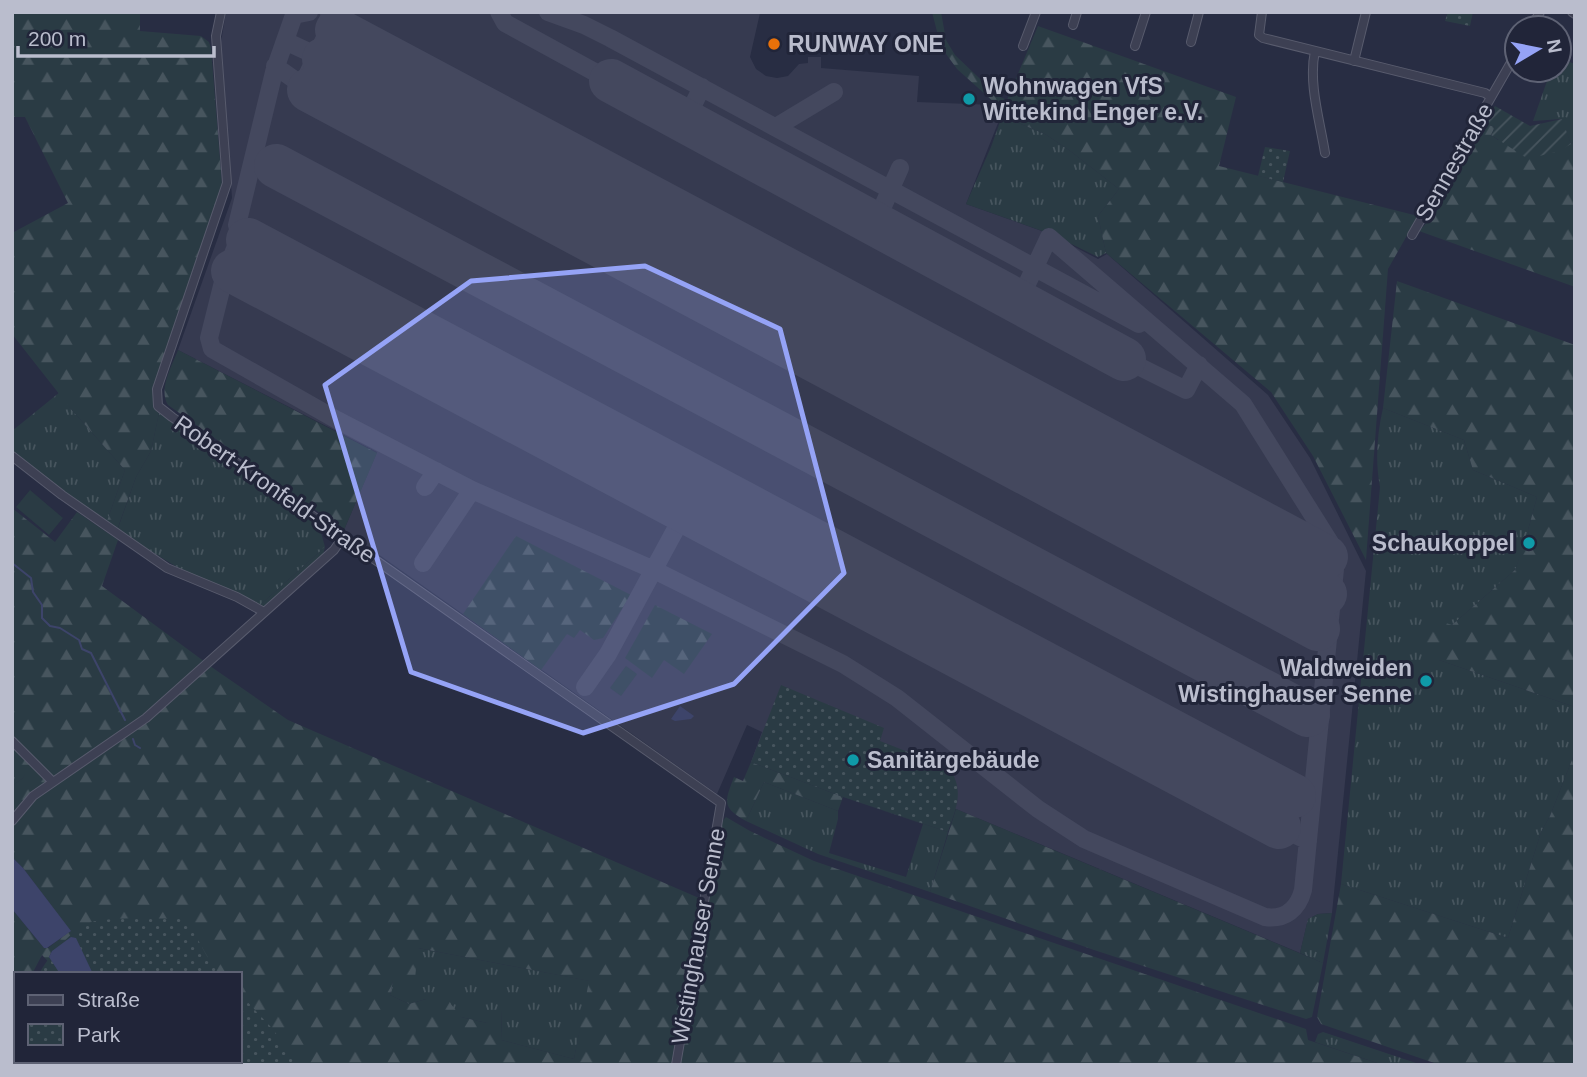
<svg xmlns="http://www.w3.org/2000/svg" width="1587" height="1077" viewBox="0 0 1587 1077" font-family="Helvetica,sans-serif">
	<defs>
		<pattern id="grass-tufts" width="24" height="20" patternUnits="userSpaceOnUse" patternTransform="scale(1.75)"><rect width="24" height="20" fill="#2a3b44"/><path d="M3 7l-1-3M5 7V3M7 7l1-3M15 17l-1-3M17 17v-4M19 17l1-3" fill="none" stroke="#47555e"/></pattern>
		<pattern id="forest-firs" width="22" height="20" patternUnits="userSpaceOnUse" patternTransform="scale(1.75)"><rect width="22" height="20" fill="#2a3b44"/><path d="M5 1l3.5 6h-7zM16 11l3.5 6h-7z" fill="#47555e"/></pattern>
		<pattern id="park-dots" width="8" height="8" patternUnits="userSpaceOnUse" patternTransform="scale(1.75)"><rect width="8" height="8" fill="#2a3b44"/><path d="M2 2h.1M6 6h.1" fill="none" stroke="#47555e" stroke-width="1.8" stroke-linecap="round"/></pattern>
		<pattern id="garden-furrows" width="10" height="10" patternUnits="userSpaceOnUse" patternTransform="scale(1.75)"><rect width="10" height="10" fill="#2a3b44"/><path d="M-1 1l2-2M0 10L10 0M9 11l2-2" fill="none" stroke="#47555e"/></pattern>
	</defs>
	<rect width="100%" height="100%" fill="#282d43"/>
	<path fill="#363a50" d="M226 12 760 13 750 57 756 69 766 76 777 78 788 76 799 64 808 63V57H821V68L919 76 917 102 995 105 1000 118 966 204 1050 234 1098 259 1107 254 1268 395 1310 458 1366 571 1332 913 1318 914 1308 919 1300 953 956 809 751 762 762 732 747 725 717 794 344 530 377 452 178 350 232 198 221 42Z"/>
	<path fill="url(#grass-tufts)" d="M1561 59 1575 64V140L1571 144 1561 119 1533 121 1547 81 1554 79Z
		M1006 118 1045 134 1069 150 1119 189 1098 216 1106 253 1098 257 1051 234 966 204 991 147 1001 119Z
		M60 392 71 409 125 470 106 524 62 493 12 451V431Z
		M1383 408 1464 440 1473 470 1537 497 1528 530 1529 539 1526 541 1515 570 1452 625 1439 660 1575 707V752L1550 816 1541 832 1508 938 1341 884 1380 487C1375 461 1377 434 1383 408Z
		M159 413 312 519 320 529 325 547 260 605 177 567 117 531 136 477 151 451Z
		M12 754 27 771 23 778 12 786Z
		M764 782 838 811V819L829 853 906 877 923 824 843 797 948 832 930 892 818 854 746 821Z
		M1332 913 1323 963 1300 953 1308 919 1318 914Z
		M418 948 590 981 574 1059 501 1040 502 1010 487 1023 461 1017 426 999 409 1004 390 995 393 981Z
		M1323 1032 1422 1065H1383L1315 1042 1318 1034Z"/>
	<path fill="url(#forest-firs)" fill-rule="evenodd" d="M12 12H140V31L201 36 209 42 211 48 222 184 153 389 159 413 151 451 136 477 117 530 106 524 125 470 71 409 12 334V233L68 203 25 117H12Z
		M932 12H941L946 40 955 55 998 96 1007 100 1038 26 1236 97 1219 166 1418 216 1388 269 1366 560 1313 456 1271 392 1106 253 1098 216 1119 189 1069 150 1045 134 1006 118 996 104 957 69 941 47Z
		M1486 124 1495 127 1491 135 1498 140 1571 144 1575 140V287L1419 231 1435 214Z
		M1397 281 1575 345V707L1439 660 1425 648V634L1437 620 1452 625 1515 570 1525 541 1529 539 1528 530 1537 497 1473 470 1464 440 1383 408Z
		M178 350 377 453 344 530 168 405C158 389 172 366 178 350Z
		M12 508 55 542 77 512 118 540 102 586 205 662 146 714 12 815V786L23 778 26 771 12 754Z
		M516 536 631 595 603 638 594 640 580 630 574 638 567 634 541 670 463 614Z
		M325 547 323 555 264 607 260 605Z
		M655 605 712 634 684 674 664 660 652 678 625 658Z
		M210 666 288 720 699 898 672 1065H12L16 1061H240V974H93L52 951 49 957 60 974 42 955 32 974H16V1006L12 1017V909L44 948H48L70 931 23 868 12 857V826L36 799ZM418 948 589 981 574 1059 501 1040 502 1009 492 1010 487 1023 461 1017 447 999H426L409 1004 390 995 393 981 415 979Z
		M1575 752V1065H1440L1321 1024 1317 1017 1341 884 1508 938 1541 832 1550 816Z
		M751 762 843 797 838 811 764 782 746 821C721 807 725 801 734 777L743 781Z
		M956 809 1323 963 1312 1017 1306 1019 1094 950 930 892Z
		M726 817 750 831 814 861 1306 1029 1308 1040 1383 1065H680L694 993 721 823Z"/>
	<path fill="url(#park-dots)" d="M1448 12H1473L1470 26 1445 21Z
		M1265 147 1290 151 1283 182 1258 176Z
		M781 685 884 728 880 741 949 768C965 791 956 808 948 832L843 797 751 762Z
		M184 919 188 922 209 960 219 974H39C48 957 71 930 89 923 108 916 161 919 184 919Z
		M240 994 270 1026 301 1065H12V1031L16 1024V1061H240Z"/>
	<path fill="url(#garden-furrows)" d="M1495 106 1530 126 1562 119 1571 144 1559 151 1528 159 1491 135 1495 127 1483 123Z"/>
	<path fill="#2a3b44" d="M30 490 63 518 49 535 16 507Z
		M626 666 637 674 621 696 610 688Z"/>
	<path fill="#3d446a" d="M680 706 694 716 691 719 675 721 671 719Z
		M12 857 23 868 71 931 47 948H44L12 909Z
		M71 937 76 938 93 974H60L49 957 52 951Z"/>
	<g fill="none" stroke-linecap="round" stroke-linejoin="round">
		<path stroke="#3d446a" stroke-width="2" d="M12 563 31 578 33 592 42 605V618L50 626 60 628 79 640 82 649 91 653 125 720
			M133 739 135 745 140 748
			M159 1061 161 1065"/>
		<path stroke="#44485e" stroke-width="18" d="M309 12 294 15 274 72 237 225 240 236 225 274 209 338 212 349 337 420 472 490 654 570 843 664 897 698 1038 809 1084 839 1265 917C1285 920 1298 909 1303 890L1336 559 1334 549 1243 404 1049 237 1019 301
			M499 12 505 23 611 81
			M548 12 584 25 610 38 1139 324
			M285 41 324 59
			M275 66 309 90
			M302 86 330 27 329 12
			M685 121 702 87
			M776 127 834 92
			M875 224 900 168
			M1124 359 1186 390 1199 365
			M454 389 471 358
			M425 487 436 471
			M1139 534 1168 473
			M423 563 472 490
			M585 687 608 654 685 512
			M1056 709 1072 678
			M1279 827 1308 841"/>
		<path stroke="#44485e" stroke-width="44" d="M337 30 1326 557
			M324 59 1325 594
			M611 81 1124 359
			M309 90 1318 629
			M276 166 1308 715
			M248 240 1294 796
			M233 271 1279 827"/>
		<defs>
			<path id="minor" d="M221 12 216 36 227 183 157 389 158 406 172 417 721 803 676 1065
				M1262 12 1259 35 1263 38 1485 93 1491 97
				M1572 12 1575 14
				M1073 25 1077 12
				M1531 28 1540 12
				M1191 42 1199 12
				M1023 46 1036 12
				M1135 46 1146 12
				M1315 51C1308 83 1320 121 1325 153
				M1354 61 1366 12
				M1412 235 1517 52
				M12 456 62 495 167 568 237 597 264 612
				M12 741 53 782
				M12 821 33 796 146 718 334 550 343 537"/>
		</defs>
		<use href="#minor" stroke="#585b6d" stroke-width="10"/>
		<use href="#minor" stroke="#3d4053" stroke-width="8"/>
	</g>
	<path fill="#95a3f6" fill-opacity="0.2" stroke="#95a3f6" stroke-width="5" stroke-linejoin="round" d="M645 266 780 329 844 573 734 684 583 733 411 672 325 385 471 281Z"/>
	<circle fill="#e8710a" stroke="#212539" stroke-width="2.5" cx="774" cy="44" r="7"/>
	<g fill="#0f9aa8" stroke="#212539" stroke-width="2.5">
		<circle cx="969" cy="99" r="7"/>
		<circle cx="1529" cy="543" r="7"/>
		<circle cx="1426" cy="681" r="7"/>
		<circle cx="853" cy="760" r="7"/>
	</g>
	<g text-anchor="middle" stroke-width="6" stroke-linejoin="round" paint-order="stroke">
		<g font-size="23" font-weight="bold" fill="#babdcd" stroke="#212539" text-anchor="start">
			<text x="788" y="52">RUNWAY ONE</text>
			<text x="983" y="94">Wohnwagen VfS<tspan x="983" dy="26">Wittekind Enger e.V.</tspan></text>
			<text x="1515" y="551" text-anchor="end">Schaukoppel</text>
			<text x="1412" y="676" text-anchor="end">Waldweiden<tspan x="1412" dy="26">Wistinghauser Senne</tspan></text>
			<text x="867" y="768">Sanitärgebäude</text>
		</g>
		<g font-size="23" fill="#babdcd" stroke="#212539">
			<text transform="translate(1454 162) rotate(-60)" y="8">Sennestraße</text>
			<text transform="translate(275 489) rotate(35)" y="8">Robert-Kronfeld-Straße</text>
			<text transform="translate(698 936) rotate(-80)" y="8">Wistinghauser Senne</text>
		</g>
	</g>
	<rect width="1587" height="1077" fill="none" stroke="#babdcd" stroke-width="28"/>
	<rect x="14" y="972" width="228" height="91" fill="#212539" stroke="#5e6274" stroke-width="2"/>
	<rect x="28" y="995" width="35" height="10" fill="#3d4053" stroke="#5e6274" stroke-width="2"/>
	<text x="77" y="1007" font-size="21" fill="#babdcd">Straße</text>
	<rect x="28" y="1024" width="35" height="21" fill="url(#park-dots)" stroke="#5e6274" stroke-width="2"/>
	<text x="77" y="1042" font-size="21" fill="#babdcd">Park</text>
	<g transform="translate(1538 49) rotate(80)"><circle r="33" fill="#212539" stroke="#5e6274" stroke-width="2"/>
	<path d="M0-5L12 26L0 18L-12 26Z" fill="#95a3f6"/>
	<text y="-10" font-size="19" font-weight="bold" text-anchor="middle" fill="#babdcd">N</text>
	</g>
	<path d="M18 46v10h196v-10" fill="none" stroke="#babdcd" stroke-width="3.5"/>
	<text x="28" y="46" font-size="21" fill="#babdcd" stroke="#212539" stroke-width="5" paint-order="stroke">200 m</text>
</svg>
